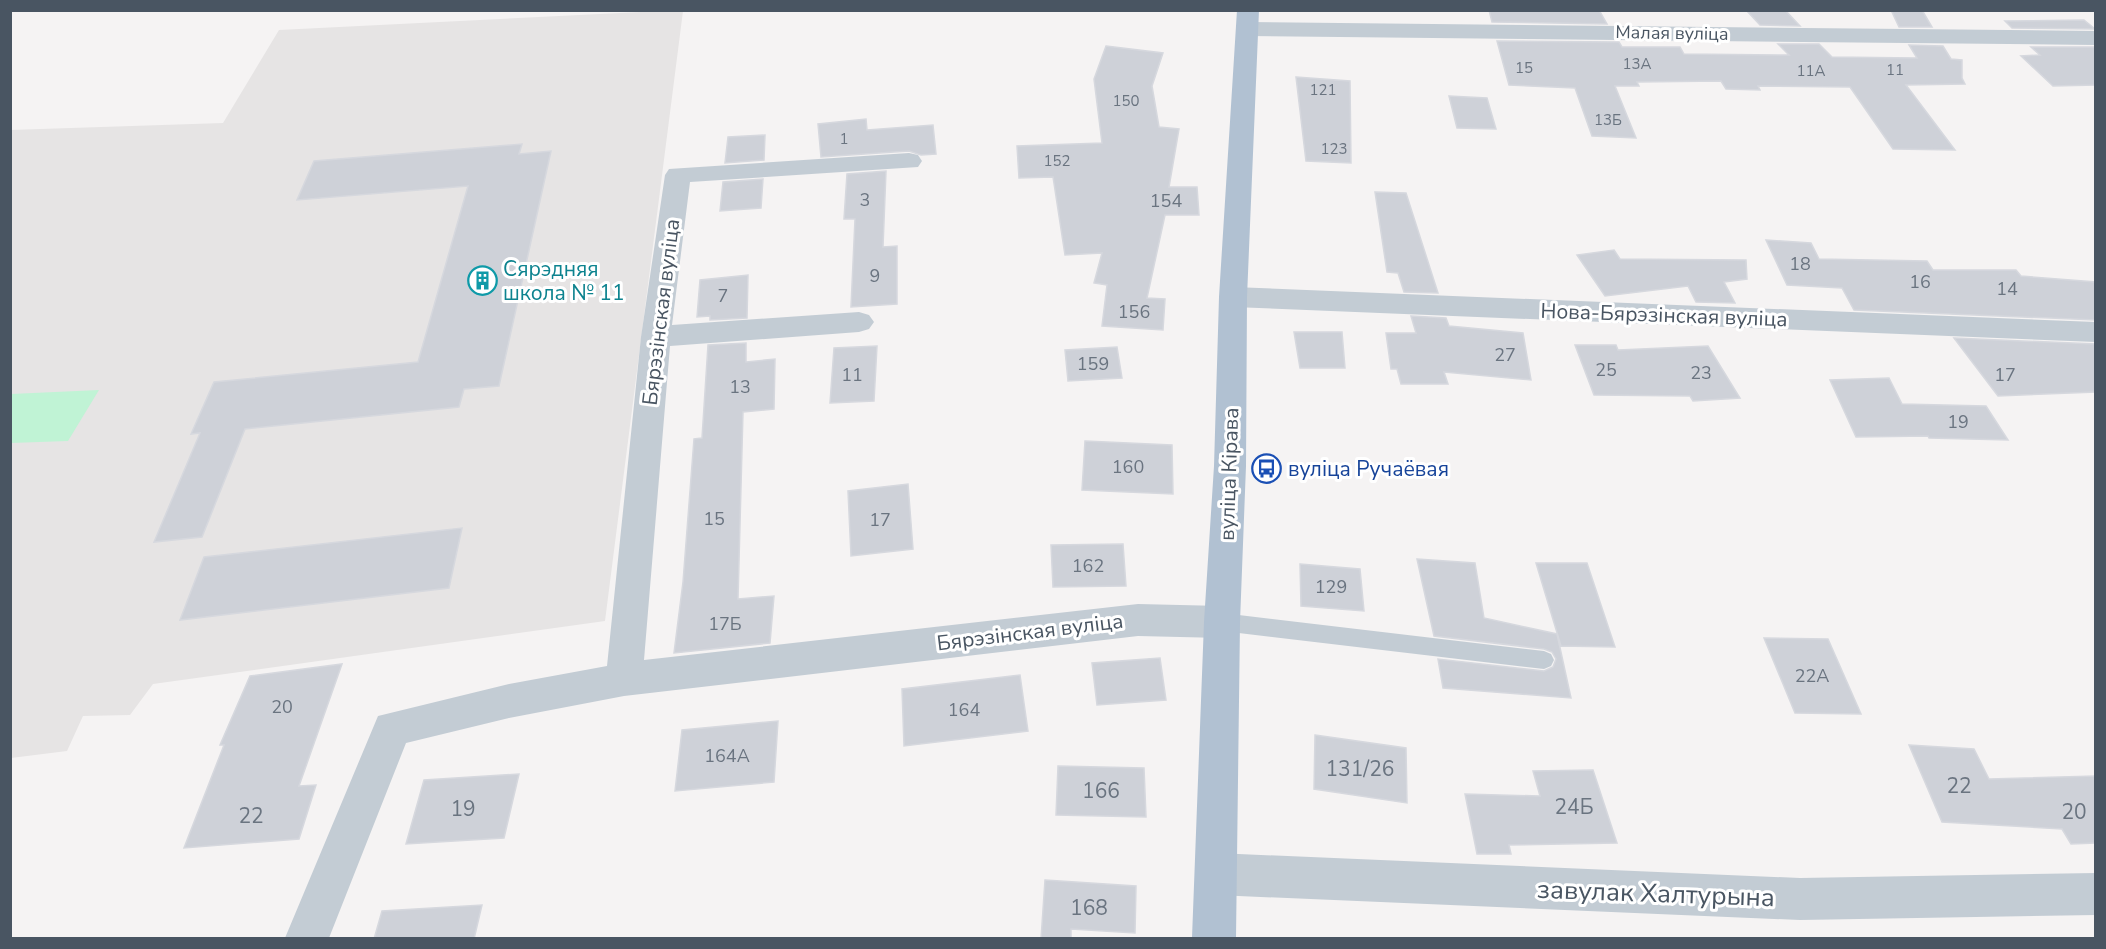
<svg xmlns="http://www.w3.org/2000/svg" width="2106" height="949" viewBox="0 0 2106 949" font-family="'Nunito Sans',sans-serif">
	<rect width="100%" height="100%" fill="#f5f3f3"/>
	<path fill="#e6e4e4" d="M661 11H683L605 621 153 684 130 715 83 716 67 751 11 758 10 130 223 123 279 30Z"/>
	<path fill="#c0f3d5" d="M99 390 68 441 11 443V394Z"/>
	<path fill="#ced1d8" stroke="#d6d8de" stroke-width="1.5" d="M1489 10H1599L1607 24 1492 22Z
		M1746 10H1785L1800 26 1760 25Z
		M1891 10H1922L1932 27H1899Z
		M2084 20 2095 29 2012 28 2005 21Z
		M1497 41 1619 42 1622 47H1680L1684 54 1789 55 1778 44H1819L1832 57 1917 58 1909 45 1943 46 1951 59 1962 60V78L1965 84 1906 85 1955 150 1893 149 1850 87 1758 86 1760 90 1726 89 1721 81 1637 82 1639 86H1615L1636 138 1592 136 1575 88 1509 85Z
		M1106 46 1163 53 1152 86 1159 127 1179 129 1169 187H1197L1199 215H1165L1147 298 1165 299 1163 330 1102 326 1107 285 1094 283 1102 253 1065 255 1053 177 1019 178 1017 146 1102 143 1094 79Z
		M2031 47H2096V85L2053 86 2021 56 2040 55Z
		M1296 77 1350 81 1351 163 1306 161Z
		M1449 96 1487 98 1496 129 1457 128Z
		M866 119 867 130 933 125 936 154 921 155 909 151 821 157 818 124Z
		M765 135 764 160 725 163 728 137Z
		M522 144 519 154 551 151 499 386 464 389 459 407 245 429 202 537 154 542 200 433 191 434 214 382 418 362 468 186 297 200 314 161Z
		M886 171 883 247 897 246V304L851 307 855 219H844L847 174Z
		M763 179 761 208 720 211 723 182Z
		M1375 192 1406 193 1438 293 1404 292 1398 273 1387 272Z
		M1766 240 1811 243 1819 259 1927 261 1933 270H2016L2021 276 2096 282V320L1854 310 1842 288 1787 285Z
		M1614 250 1620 259 1746 260 1747 279 1724 282 1735 303 1696 302 1688 286 1605 296 1577 255Z
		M748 275 747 318 710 320V316L697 317 700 280Z
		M1411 316 1446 318 1449 326 1523 333 1531 380 1444 372 1448 384H1401L1397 369H1391L1386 333H1416Z
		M1294 332H1342L1345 368H1300Z
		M1954 338 2096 344V392L1998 396Z
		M746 343V362L775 359 774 409 743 412 738 599 774 596 770 643 674 653 683 582 694 439 702 438 708 345Z
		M1575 345H1616L1618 350 1708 346 1740 398 1693 401 1690 396 1594 395Z
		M877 346 874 401 830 403 834 348Z
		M1117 347 1122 378 1068 381 1065 350Z
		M1889 378 1902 404 1986 406 2008 440 1929 438 1928 436 1856 437 1830 380Z
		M1085 441 1172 445 1173 494 1082 490Z
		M908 484 913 549 851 556 848 491Z
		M462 528 449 588 180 620 204 557Z
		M1123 544 1126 586 1053 587 1051 545Z
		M1417 559 1475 563 1484 618 1557 634 1571 698 1443 688 1438 659 1544 671 1553 667 1556 659 1552 652 1544 649 1434 636Z
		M1536 563H1587L1615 647 1561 646Z
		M1300 564 1360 569 1364 611 1301 606Z
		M1764 638 1828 639 1861 714 1795 713Z
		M1160 658 1166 700 1097 705 1092 663Z
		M342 664 299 786 316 785 299 839 184 848 224 745H220L250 676Z
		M1020 675 1028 731 904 746 902 689Z
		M778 721 774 782 675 791 682 730Z
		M1315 735 1406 748 1407 803 1314 789Z
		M1909 745 1974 749 1989 779 2096 776V843L2071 844 2062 829 1942 822Z
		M1058 766 1144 768 1146 817 1056 815Z
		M1593 770 1617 843 1509 845 1511 854H1477L1465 794 1540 796 1533 771Z
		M519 774 504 838 406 844 424 780Z
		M1045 880 1136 886 1135 933 1071 929V939H1041Z
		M482 905 474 939H374L382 911Z"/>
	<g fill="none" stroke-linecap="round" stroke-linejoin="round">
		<path fill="#c3ccd4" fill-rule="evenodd" d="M1222 613 1544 651 1551 654 1554 660 1551 666 1544 669 1222 631 1215 628 1212 622 1215 616Z"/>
		<path fill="#c3ccd4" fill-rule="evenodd" d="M1248 22 2096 31V45L1248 36 1240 34 1237 29 1240 24Z
			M909 153 918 155 922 161 918 167 690 182 672 325 859 312 869 315 874 322 869 329 859 332 670 346 644 660 1138 604 1222 606 1235 611 1240 622 1235 633 1222 638 1138 636 624 696 509 718 406 743 329 938H285L378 716 509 684 607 666 641 337 665 175 669 169Z
			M1233 287 2096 322V342L1233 307 1223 304 1219 297 1223 290Z
			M1216 853 1800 878 2096 873V915L1800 920 1216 895 1201 889 1195 874 1201 859Z"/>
		<path fill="#b1c1d2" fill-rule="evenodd" d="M1237 10H1259L1247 297 1246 466 1240 622 1236 938H1192L1204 622 1214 466 1219 297Z"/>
	</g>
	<defs>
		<symbol id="building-ring" viewBox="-11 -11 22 22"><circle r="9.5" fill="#fff" stroke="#0f9aa8" stroke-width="1.5"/><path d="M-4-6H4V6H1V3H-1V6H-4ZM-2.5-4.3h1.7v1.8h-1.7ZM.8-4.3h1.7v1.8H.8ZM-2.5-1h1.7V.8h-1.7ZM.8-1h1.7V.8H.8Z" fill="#0f9aa8"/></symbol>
		<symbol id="bus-ring" viewBox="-11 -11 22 22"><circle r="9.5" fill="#fff" stroke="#1a4fb4" stroke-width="1.5"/><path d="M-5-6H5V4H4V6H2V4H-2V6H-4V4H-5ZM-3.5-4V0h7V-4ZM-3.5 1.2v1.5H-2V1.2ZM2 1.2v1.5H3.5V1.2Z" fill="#1a4fb4"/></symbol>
	</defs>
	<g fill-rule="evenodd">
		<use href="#building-ring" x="466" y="264" width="33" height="33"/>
		<use href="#bus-ring" x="1250" y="452" width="33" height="33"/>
	</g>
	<g text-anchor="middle" stroke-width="6" stroke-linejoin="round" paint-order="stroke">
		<g font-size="15" fill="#6a7480">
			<text x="1637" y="69">13А</text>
			<text x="1524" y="73">15</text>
			<text x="1895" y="75">11</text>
			<text x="1811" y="76">11А</text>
			<text x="1323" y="95">121</text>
			<text x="1126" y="106">150</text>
			<text x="1608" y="125">13Б</text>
			<text x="844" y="144">1</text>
			<text x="1334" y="154">123</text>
			<text x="1057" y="166">152</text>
		</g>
		<g font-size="18" fill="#495562" stroke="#fff">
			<text transform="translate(1672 33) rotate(1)" y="6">Малая вуліца</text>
		</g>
		<g font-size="18" fill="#6a7480">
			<text x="865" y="206">3</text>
			<text x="1166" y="207">154</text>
			<text x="1800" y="270">18</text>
			<text x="875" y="282">9</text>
			<text x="1920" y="288">16</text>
			<text x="2007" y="295">14</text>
			<text x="723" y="302">7</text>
			<text x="1134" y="318">156</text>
			<text x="1505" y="361">27</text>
			<text x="1093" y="370">159</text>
			<text x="1606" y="376">25</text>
			<text x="1701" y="379">23</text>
			<text x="852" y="381">11</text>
			<text x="2005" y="381">17</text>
			<text x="740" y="393">13</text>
			<text x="1958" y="428">19</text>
			<text x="1128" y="473">160</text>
			<text x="714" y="525">15</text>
			<text x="880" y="526">17</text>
			<text x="1088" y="572">162</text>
			<text x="1331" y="593">129</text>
			<text x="725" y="630">17Б</text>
			<text x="1812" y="682">22А</text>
			<text x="282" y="713">20</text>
			<text x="964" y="716">164</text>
			<text x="727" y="762">164А</text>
		</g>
		<g font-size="21" fill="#0d838f" stroke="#fff" text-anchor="start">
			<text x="503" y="276">Сярэдняя<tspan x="503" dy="24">школа № 11</tspan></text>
		</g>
		<g font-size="21" fill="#495562" stroke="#fff">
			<text transform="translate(661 312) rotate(-83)" y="7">Бярэзінская вуліца</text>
			<text transform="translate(1664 315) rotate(2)" y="7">Нова-Бярэзінская вуліца</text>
			<text transform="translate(1229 474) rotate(-88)" y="7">вуліца Кірава</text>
			<text transform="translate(1030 632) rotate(-7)" y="7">Бярэзінская вуліца</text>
		</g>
		<g font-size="21" fill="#164399" stroke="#fff" text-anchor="start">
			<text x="1288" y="476">вуліца Ручаёвая</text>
		</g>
		<g font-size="21" fill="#6a7480">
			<text x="1360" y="776">131/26</text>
			<text x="1959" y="793">22</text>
			<text x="1101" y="798">166</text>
			<text x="1574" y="814">24Б</text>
			<text x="463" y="816">19</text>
			<text x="2074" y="819">20</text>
			<text x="251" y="823">22</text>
			<text x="1089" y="915">168</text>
		</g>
		<g font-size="26" fill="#495562" stroke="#fff">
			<text transform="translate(1656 893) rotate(2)" y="9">завулак Халтурына</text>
		</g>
	</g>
	<rect width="2106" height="949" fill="none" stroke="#495562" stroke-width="24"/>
</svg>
